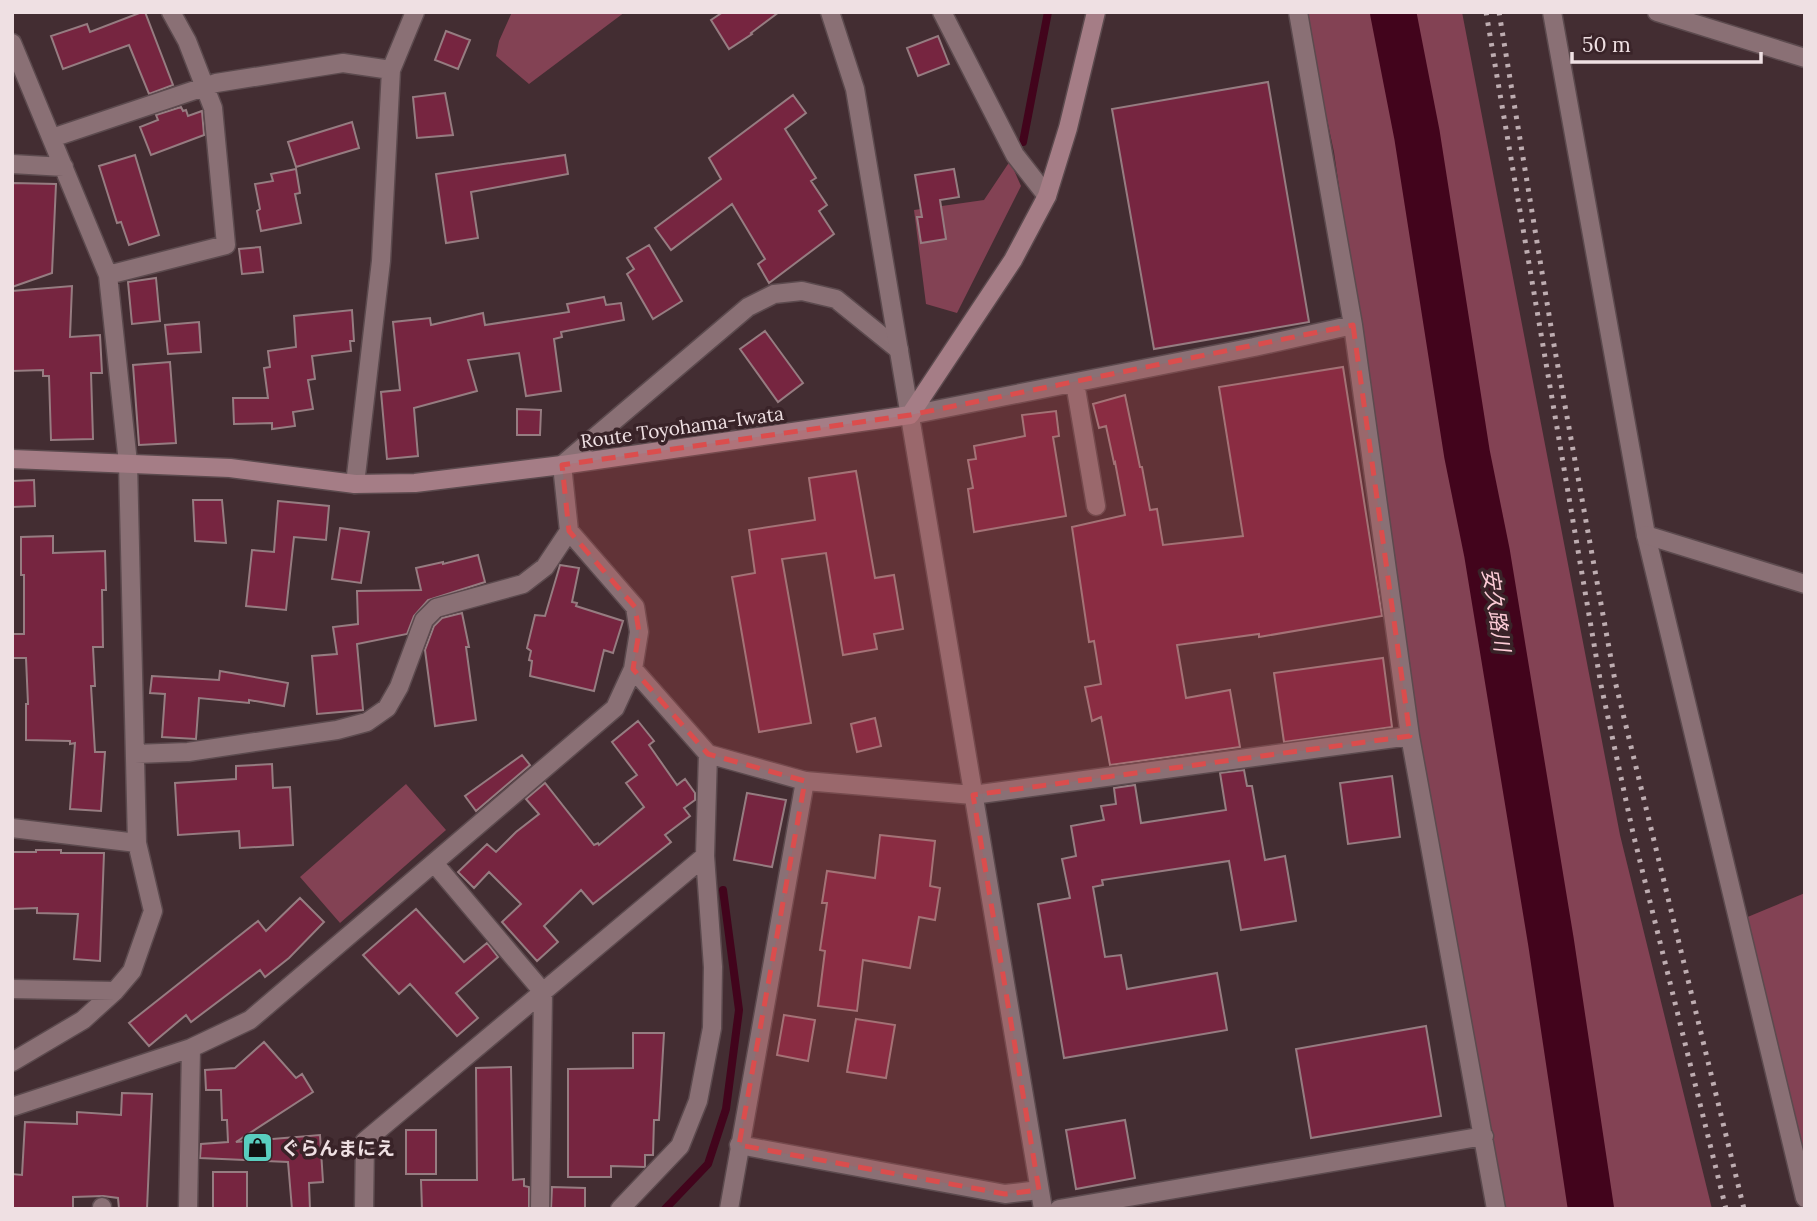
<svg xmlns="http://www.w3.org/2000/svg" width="1817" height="1221" viewBox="0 0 1817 1221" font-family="Lora,'Noto Sans JP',serif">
	<rect width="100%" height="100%" fill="#432d32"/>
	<path fill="#834254" d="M512 12H625L529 84 496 56 499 41Z
		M1304 12H1462L1620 835 1712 1209H1496L1420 790 1374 429 1334 152Z
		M1010 161 1021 186 957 313 926 304 914 210 984 200Z
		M406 784 446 830 340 923 300 877Z
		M1805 893V1199L1738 921Z"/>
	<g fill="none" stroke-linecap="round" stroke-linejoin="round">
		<path stroke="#42041c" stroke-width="8" d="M1023 142 1048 12
			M665 1209 708 1164 726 1109 739 1010 723 890"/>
		<path stroke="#42041c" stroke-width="46" d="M1393 12 1417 135 1467 454 1487 553 1551 942 1591 1209"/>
	</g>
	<path fill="#762540" stroke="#967c81" stroke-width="2" d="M142 12H145L173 85 149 94 129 45 63 69 51 36 87 24 90 32Z
		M723 12H779L751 33 752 34 729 49 711 20Z
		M446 31 470 40 458 69 435 60Z
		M938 36 949 64 918 76 907 48Z
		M1268 82 1309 322 1154 349 1112 109Z
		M445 93 453 135 417 138 413 97Z
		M793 95 806 113 785 129 816 178 811 181 827 205 819 211 834 234 769 283 758 264 765 259 732 204 671 250 655 228 721 179 709 158Z
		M181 107 183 111 186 110 188 116 202 111 204 135 151 155 140 127 158 120 156 115Z
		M352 122 359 148 296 167 288 142Z
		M135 155 159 235 129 245 121 222 117 223 99 166Z
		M565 155 568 174 471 192 478 238 446 243 436 174Z
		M296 169 300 193 295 194 301 223 261 231 257 211 260 209 255 184 273 181 271 174Z
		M954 169 959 197 940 200 946 239 921 243 917 217H922L915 175Z
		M12 183 56 184 52 273 12 287Z
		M649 245 682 301 653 319 627 274 634 269 627 258Z
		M260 247 263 272 242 274 239 249Z
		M156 278 160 321 132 324 128 282Z
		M72 286 70 337 100 335 102 373H91L93 439 51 440 49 376H43V370L12 371V291Z
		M604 297 606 305 621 303 624 320 561 332 562 337 554 339 561 391 526 396 519 353 468 360 477 391 414 408 418 456 387 459 381 392 400 390 393 322 430 318 431 325 483 313 485 325 569 312 567 304Z
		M352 310 354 341H350L351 351 312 356 315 379 308 380 313 409 293 412 295 426 272 429V423L234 424 233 398H268L264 368 270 367 268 351 296 347 294 316Z
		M199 322 201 352 168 354 165 325Z
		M765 331 803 383 778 402 740 349Z
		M170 362 176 443 139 445 133 365Z
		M1343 367 1382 616 1259 637V634L1177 645 1186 698 1230 690 1240 747 1110 765 1101 717 1092 721 1085 687 1101 684 1094 641 1089 642 1072 527 1125 515 1115 462 1114 463 1106 426 1099 428 1093 404 1125 395 1140 467H1142L1150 510 1157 509 1163 545 1243 536 1219 387Z
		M517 409 541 410 540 435H517Z
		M1056 411 1059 436 1053 437 1066 516 974 532 968 489 973 488 968 460 976 459 974 446 1025 436 1022 415Z
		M856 471 875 578 894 575 903 629 874 634 877 649 843 655 826 553 782 559 811 723 759 732 732 577 755 573 749 530 815 520 809 478Z
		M34 480 35 506 12 507V481Z
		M193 500H222L226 543 195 541Z
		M278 501 329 506 326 540 294 537 286 610 246 606 252 550 274 552Z
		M340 528 369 532 361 583 332 579Z
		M53 536V553L105 551 106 590H102L103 647H93L95 686H91L95 752H105L101 811 70 809 75 743 70 744V741L26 740V704H28L26 658H12V634H24V575H21V537Z
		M478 555 485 582 428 600 414 616 407 634 357 644 363 710 317 714 312 656 337 654 333 627 358 624 357 591 421 590 416 568 443 562V564Z
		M560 565 579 568 572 602 577 603 576 606 623 621 613 653 604 650 594 691 530 676 532 661 529 660 531 651 527 648 535 615 545 616Z
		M462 613 469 647H466L476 720 435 726 425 650 434 626 442 618Z
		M1383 658 1392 727 1284 742 1274 673Z
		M220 671 288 683 284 706 249 700V703L199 698 196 739 162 737 165 694 150 693 152 676 219 680Z
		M875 718 881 746 857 752 851 724Z
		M638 721 654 741 649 745 677 785 685 779 695 793V800L684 808 690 816 665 835 671 842 593 904 581 890 544 926 558 942 537 961 502 922 521 904 489 872 474 888 458 872 487 844 496 852 516 832 539 814 526 799 545 783 594 845 598 843 599 845 644 807 626 783 637 775 612 742Z
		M522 755 530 765 476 811 465 796Z
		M272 764 273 788 290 787 293 845 240 848 239 831 178 835 175 783 236 779V766Z
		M1244 770 1247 786H1252L1265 860 1285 856 1296 921 1241 930 1229 861 1102 880 1103 885 1093 887 1105 957 1121 955 1127 989 1217 973 1227 1030 1064 1058 1038 904 1070 898 1062 859 1076 856 1071 826 1104 820 1101 806 1116 804 1114 788 1135 785 1141 823 1226 810 1220 773Z
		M1392 776 1400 837 1348 844 1340 783Z
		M747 793 786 800 772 867 734 860Z
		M880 835 935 841 930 886 940 888 935 920 919 917 910 968 863 960 857 1011 818 1006 825 951 820 950 827 903H822L827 871 875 878Z
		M36 850H61V853H104L100 961 74 959 78 914 37 913V908L12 909V852H36Z
		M300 898 324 922 289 958 265 977 260 970 191 1022 186 1015 149 1046 129 1023 258 921 266 931Z
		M416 909 464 962 487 943 498 957 456 993 478 1018 457 1036 410 984 399 994 363 955Z
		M784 1015 815 1020 808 1061 777 1055Z
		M856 1019 895 1025 886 1078 847 1072Z
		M1426 1026 1441 1116 1311 1138 1296 1049Z
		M633 1033H664L659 1120H654L653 1155H645V1167L611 1166V1177H568V1069L633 1068Z
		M264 1042 296 1078 302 1074 313 1092 236 1142 320 1135 323 1182 309 1183 310 1209H292L288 1162 200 1158 201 1144 228 1142 227 1120H222L221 1090H206L205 1070 235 1068Z
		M511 1067 513 1180 524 1179V1186L529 1187V1209H422L421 1180H477L476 1068Z
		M122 1093 152 1094 147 1209H119L118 1198 103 1196 73 1197V1209H12V1174L22 1175 25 1122 77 1124V1112L121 1115Z
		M1125 1120 1135 1178 1076 1189 1066 1130Z
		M406 1130H436V1174H406Z
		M213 1172H247V1209H213Z
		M552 1187 585 1188V1209H551Z"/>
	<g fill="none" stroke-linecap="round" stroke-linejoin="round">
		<defs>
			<path id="minor" d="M942 12 1015 155 1047 196
				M1298 12 1353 325 1410 736 1496 1209
				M1552 12 1646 535 1805 1198
				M12 43 108 275 128 463 137 843 153 911 132 971 115 991 83 1020 12 1062
				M391 70 415 12
				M52 138 216 83 343 63 391 70 381 261 355 484
				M12 164 64 167
				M108 275 226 245 213 108 187 41 171 12
				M1075 383 1096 506
				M910 415 1254 347 1353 325
				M633 669 708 754 805 781
				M135 754 188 752 337 730 367 722 387 708 399 687 424 620 436 608 523 584 545 567 569 531
				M973 795 1410 736
				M12 828 137 843
				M434 863 543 992 540 1209
				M12 989 115 991
				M12 1107 191 1048 250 1020 615 708 633 669 639 632 635 607 569 531 562 465 748 307 774 294 802 291 836 299 899 350
				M739 1145 1005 1194 1039 1190
				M102 1207V1209
				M188 1209 191 1048
				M364 1209 365 1141 705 856
				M620 1209 680 1146 698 1101 712 1028 713 967 705 856 708 754
				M1059 1209 1484 1136"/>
			<path id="tertiary" d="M830 12 855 89 1043 1209
				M1657 12 1805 58
				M1646 535 1805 584
				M729 1209 805 781 973 795"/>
			<path id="secondary" d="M12 459 230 468 355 484 415 483 562 465 910 415 1013 260 1047 196 1068 128 1096 12"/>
		</defs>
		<use href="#minor" stroke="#5c4a4e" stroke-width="21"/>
		<use href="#tertiary" stroke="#5c4a4e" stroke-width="21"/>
		<use href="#secondary" stroke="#5c4a4e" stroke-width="21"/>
		<use href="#minor" stroke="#8a7075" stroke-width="18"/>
		<use href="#tertiary" stroke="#8a7075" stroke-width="18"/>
		<use href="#secondary" stroke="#a57d86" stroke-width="18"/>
		<path stroke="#beadb1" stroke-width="5" stroke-dasharray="3.5 7" stroke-linecap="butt" d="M1486 12 1601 685 1633 833 1726 1209
			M1499 12 1554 345 1615 681 1744 1209"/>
	</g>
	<path fill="#db4d4d" fill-opacity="0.2" stroke="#db4d4d" stroke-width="5" stroke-dasharray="14 9" stroke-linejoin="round" d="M1353 325 1410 736 973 795 1039 1190 1005 1194 739 1145 805 781 708 754 633 669 639 632 635 607 569 531 562 465 910 415Z"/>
	<defs>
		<symbol id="shop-square" viewBox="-11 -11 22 22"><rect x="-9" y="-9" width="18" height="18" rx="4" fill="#59cebf" stroke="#392328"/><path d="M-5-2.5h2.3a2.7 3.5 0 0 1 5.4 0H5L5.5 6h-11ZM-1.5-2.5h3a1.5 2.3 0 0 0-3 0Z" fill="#111"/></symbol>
	</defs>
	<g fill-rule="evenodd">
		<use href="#shop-square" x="240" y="1130" width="35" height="35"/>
	</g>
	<g text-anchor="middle" stroke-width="7" stroke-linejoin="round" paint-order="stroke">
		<g font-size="19" fill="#efe0e3" stroke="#392328">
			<text transform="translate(682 427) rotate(-8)" y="7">Route Toyohama-Iwata</text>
		</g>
		<g font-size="19" font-weight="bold" fill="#efe0e3" stroke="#392328" text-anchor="start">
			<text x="281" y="1155">ぐらんまにえ</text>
		</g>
		<g font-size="21" font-style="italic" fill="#feccd7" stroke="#392328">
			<text transform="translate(1496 610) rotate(81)" y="7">安久路川</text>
		</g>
	</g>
	<rect width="1817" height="1221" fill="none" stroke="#efe0e3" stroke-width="28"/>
	<path d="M1572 52v10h189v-10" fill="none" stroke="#efe0e3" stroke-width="3.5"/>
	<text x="1582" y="52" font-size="21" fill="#efe0e3" stroke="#392328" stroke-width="5" paint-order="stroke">50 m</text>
</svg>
